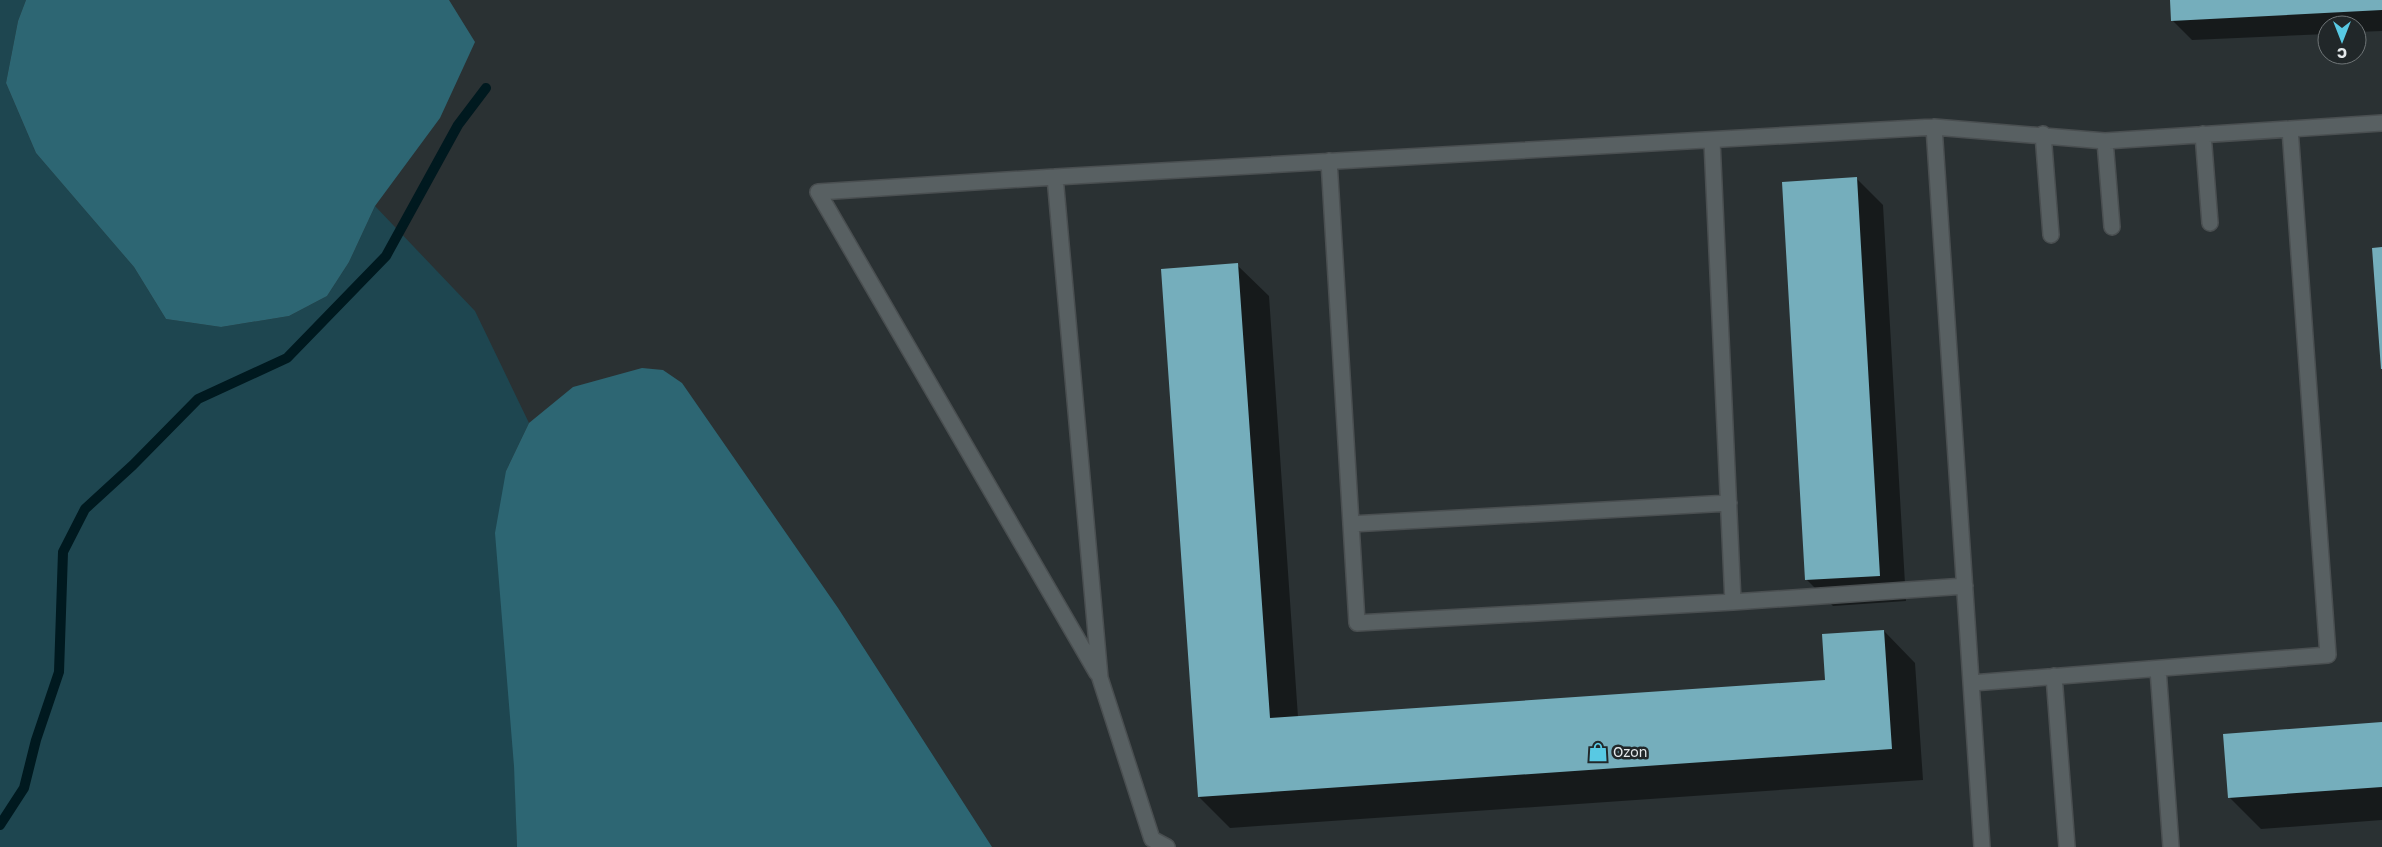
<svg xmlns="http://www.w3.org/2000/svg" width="2382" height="847" viewBox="0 0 2382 847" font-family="'Golos Text',sans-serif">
	<rect width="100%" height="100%" fill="#2a3133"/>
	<path fill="#1e4650" d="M0 0H26L18 21 6 83 36 153 134 267 166 319 221 327 289 316 327 296 349 262 375 206 475 311 529 423 506 471 517 847H0Z"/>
	<path fill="#2d6673" d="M26 0H449L475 42 440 118 375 206 349 262 327 296 289 316 221 327 166 319 134 267 36 153 6 83 18 21Z
		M642 368 663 370 682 383 838 608 992 847H517L514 766 495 533 506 471 529 423 573 387Z"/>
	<path fill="#0007" d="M2171 0H2382V31L2357 32V25H2327V34L2192 40 2172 20Z
		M1857 179 1883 205 1906 601 1833 606 1807 580Z
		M1237 265 1269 296 1298 717 1827 681 1884 631 1915 663 1923 780 1230 828 1199 797Z
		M2382 724V820L2261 829 2230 798 2225 735Z"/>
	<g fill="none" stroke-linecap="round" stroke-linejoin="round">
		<path stroke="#00191f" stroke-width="10" d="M0 825 24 788 36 740 59 672 63 552 85 509 133 465 198 399 287 358 386 256 458 125 486 88"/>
	</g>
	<path fill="#75aebc" d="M2170 0H2382V10L2171 21Z
		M1857 177 1880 576 1805 580 1782 182Z
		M2382 247V369H2381L2372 248Z
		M1238 263 1270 718 1825 680 1822 634 1884 630 1892 749 1198 797 1161 269Z
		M2382 722V787L2228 798 2223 734Z"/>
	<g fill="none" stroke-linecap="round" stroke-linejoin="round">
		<defs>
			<path id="minor" d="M1934 127 1982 847
				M2043 134 2051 235
				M2203 134 2210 223
				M1712 141 1733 602
				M2105 141 2112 227
				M1329 161 1357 623 1733 602 1965 586
				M1055 177 818 192 1097 673
				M1351 524 1729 503
				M2158 669 2171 847
				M2054 676 2067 847
				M1972 683 2328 655 2290 129
				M1167 847 1152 839 1100 678 1055 177 1934 127 2105 141 2382 123"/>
		</defs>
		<use href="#minor" stroke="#4a4f51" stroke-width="18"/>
		<use href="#minor" stroke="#586062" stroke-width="15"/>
	</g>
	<defs>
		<symbol id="shop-bare" viewBox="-9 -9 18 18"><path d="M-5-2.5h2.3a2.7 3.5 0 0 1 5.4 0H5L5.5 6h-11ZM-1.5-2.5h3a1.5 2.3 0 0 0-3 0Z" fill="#58c9e3" stroke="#212729" stroke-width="2.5" paint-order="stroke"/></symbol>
	</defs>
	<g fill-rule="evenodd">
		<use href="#shop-bare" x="1584" y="738" width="28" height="28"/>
	</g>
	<g text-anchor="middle" stroke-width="5" stroke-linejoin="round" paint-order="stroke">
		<g font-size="14" fill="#e5e9eb" stroke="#212729" text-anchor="start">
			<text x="1613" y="757">Ozon</text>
		</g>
	</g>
	<g transform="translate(2342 40) rotate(180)"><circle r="24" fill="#212729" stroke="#6f7577"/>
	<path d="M0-4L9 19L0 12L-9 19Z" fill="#58c9e3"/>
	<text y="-8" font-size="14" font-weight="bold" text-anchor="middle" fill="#e5e9eb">С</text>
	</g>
</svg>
